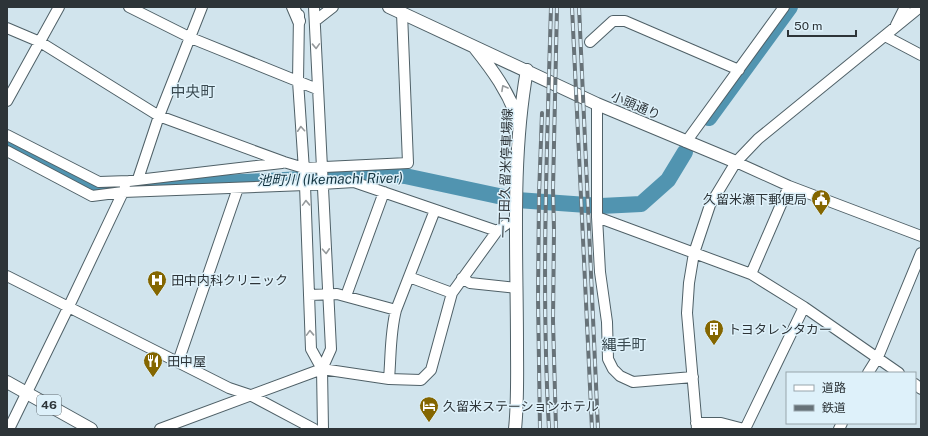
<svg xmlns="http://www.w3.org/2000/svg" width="928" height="436" viewBox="0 0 928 436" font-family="'Public Sans','Noto Sans JP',sans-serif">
	<rect width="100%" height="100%" fill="#d1e4ed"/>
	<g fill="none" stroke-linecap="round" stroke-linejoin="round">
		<path stroke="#5194b0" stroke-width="16" d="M709 118 790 7
			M7 141 90 186 103 187 267 181 386 174 405 176 517 200 601 206 641 204 668 180 685 152"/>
		<defs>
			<path id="minor" d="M129 7 191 38 317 89
				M314 7 331 349 322 369 323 429
				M299 15 298 81 305 185 311 349 322 369
				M315 21 333 7
				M896 25 905 7
				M7 28 40 42 159 116 284 162 304 168 408 163 402 13
				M885 36 921 55
				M590 42 613 21H625L739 70
				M7 101 59 7
				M597 104V217L600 272 607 322 608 359 613 369 620 376 633 382 693 377
				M7 135 99 182 129 181 282 163
				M686 142 784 7
				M7 151 92 196 123 192 305 185 354 182 497 231
				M736 162 789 186 921 236
				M138 179 159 116 202 7
				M597 217 751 274 804 307 899 373
				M751 274 789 186
				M7 276 229 388 250 395 314 429
				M409 277 452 293
				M462 278 470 283 517 288
				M309 295 337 294 396 310
				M346 296 384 192
				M178 362 238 188
				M868 373 878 357 921 253
				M389 379C391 356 390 333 396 310L435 210
				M915 384 921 389
				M696 423H721L744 429
				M9 429 69 306 125 188
				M160 429 322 369 389 379 421 380 431 370 452 293 497 231 508 223 516 221
				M697 429 687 313 689 283 694 253 710 205 736 162 758 139 920 7
				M745 429 804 307
				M839 429 842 423"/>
			<path id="major" d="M293 7 299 21
				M389 7 597 104 736 162
				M475 48C494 72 507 90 518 119
				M7 382 91 429
				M515 429C518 401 517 372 517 344 517 254 511 159 527 70"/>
		</defs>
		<use href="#minor" stroke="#4f6067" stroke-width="12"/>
		<use href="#major" stroke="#4f6067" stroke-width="14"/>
		<use href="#minor" stroke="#fff" stroke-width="10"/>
		<use href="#major" stroke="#fff" stroke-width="12"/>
		<defs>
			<path id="rail" d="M572 7 592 429
				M579 7 598 429
				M540 429 538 298 539 195 542 113
				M549 429C541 288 547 148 551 7
				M556 429 553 321 554 230 553 189 557 7"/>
		</defs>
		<use href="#rail" stroke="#677278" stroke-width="4"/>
		<use href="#rail" stroke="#def1fa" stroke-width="2.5" stroke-dasharray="8" stroke-linecap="butt"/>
	</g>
	<defs><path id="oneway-chevron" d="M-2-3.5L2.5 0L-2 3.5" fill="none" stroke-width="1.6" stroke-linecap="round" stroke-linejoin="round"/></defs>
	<g stroke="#969a9c">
		<use href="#oneway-chevron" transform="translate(316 46) rotate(88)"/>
		<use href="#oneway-chevron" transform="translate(504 88) rotate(-119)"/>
		<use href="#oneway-chevron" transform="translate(301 129) rotate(-94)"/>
		<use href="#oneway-chevron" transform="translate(306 203) rotate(-92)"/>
		<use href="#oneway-chevron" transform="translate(326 251) rotate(87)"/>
		<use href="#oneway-chevron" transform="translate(310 333) rotate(-92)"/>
	</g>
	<defs>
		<symbol id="civic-pin" viewBox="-11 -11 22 30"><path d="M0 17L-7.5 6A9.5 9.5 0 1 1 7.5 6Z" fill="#846600" stroke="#def1fa"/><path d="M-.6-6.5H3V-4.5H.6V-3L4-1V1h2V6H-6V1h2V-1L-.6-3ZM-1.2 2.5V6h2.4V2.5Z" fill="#fff"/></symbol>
		<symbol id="hospital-pin" viewBox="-11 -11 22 30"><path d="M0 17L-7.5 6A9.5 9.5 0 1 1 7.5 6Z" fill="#846600" stroke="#def1fa"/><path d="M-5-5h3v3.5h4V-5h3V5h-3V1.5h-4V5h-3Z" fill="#fff"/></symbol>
		<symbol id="building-pin" viewBox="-11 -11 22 30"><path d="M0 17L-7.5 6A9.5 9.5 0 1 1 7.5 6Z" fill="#846600" stroke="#def1fa"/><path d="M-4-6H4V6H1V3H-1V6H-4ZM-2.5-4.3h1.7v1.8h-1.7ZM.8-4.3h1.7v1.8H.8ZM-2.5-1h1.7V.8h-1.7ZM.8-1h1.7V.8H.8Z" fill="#fff"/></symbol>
		<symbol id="restaurant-pin" viewBox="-11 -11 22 30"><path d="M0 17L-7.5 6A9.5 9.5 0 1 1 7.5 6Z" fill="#846600" stroke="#def1fa"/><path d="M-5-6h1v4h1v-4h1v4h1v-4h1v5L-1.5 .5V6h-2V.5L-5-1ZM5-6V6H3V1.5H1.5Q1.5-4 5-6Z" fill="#fff"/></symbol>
		<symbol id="hotel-pin" viewBox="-11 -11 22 30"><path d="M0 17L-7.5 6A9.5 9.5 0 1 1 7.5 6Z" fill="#846600" stroke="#def1fa"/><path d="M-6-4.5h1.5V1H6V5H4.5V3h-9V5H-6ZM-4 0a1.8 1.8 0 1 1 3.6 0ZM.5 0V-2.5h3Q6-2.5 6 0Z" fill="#fff"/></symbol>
	</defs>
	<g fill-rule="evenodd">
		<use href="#civic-pin" x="810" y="188" width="22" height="30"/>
		<use href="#hospital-pin" x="146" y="269" width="22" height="30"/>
		<use href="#building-pin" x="703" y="318" width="22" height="30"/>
		<use href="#restaurant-pin" x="142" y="350" width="22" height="30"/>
		<use href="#hotel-pin" x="418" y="395" width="22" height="30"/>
	</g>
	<g text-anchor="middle" stroke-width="3" stroke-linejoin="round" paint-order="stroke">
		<rect fill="#def1fa" stroke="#626d72" stroke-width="1" x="37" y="395" width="24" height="20" rx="3"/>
		<g font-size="12" font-weight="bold" fill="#2d3438">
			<text x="49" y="409">46</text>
		</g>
		<g font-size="13" fill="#2d3438" stroke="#def1fa">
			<text transform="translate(636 105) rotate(23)" y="5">小頭通り</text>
			<text transform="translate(505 173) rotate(-88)" y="5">一丁田久留米停車場線</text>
		</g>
		<g font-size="13" fill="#2d3438" stroke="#def1fa" text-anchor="start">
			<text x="807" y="204" text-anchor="end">久留米瀬下郵便局</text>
			<text x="171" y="285">田中内科クリニック</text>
			<text x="728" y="334">トヨタレンタカー</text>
			<text x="167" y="366">田中屋</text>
			<text x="443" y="411">久留米ステーションホテル</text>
		</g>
		<g font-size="14" font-style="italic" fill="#143440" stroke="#def1fa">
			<text transform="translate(330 179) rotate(-1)" y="5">池町川 (Ikemachi River)</text>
		</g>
		<g font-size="15" fill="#3a4a51" stroke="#def1fa">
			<text x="193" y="97">中央町</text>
			<text x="624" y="350">縄手町</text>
		</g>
	</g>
	<rect width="928" height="436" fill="none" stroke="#2d3438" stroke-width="16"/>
	<rect x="786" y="372" width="130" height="52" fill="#def1fa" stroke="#97a5ac"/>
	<rect x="794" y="385" width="20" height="6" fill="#ffffff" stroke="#97a5ac"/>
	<text x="822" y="392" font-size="12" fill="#2d3438">道路</text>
	<rect x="794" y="405" width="20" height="6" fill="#677278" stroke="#97a5ac"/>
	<text x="822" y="412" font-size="12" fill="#2d3438">鉄道</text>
	<path d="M788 30v6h68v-6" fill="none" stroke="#2d3438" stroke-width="2"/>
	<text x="794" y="30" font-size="12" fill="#2d3438" stroke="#def1fa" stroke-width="3" paint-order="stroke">50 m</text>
</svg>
